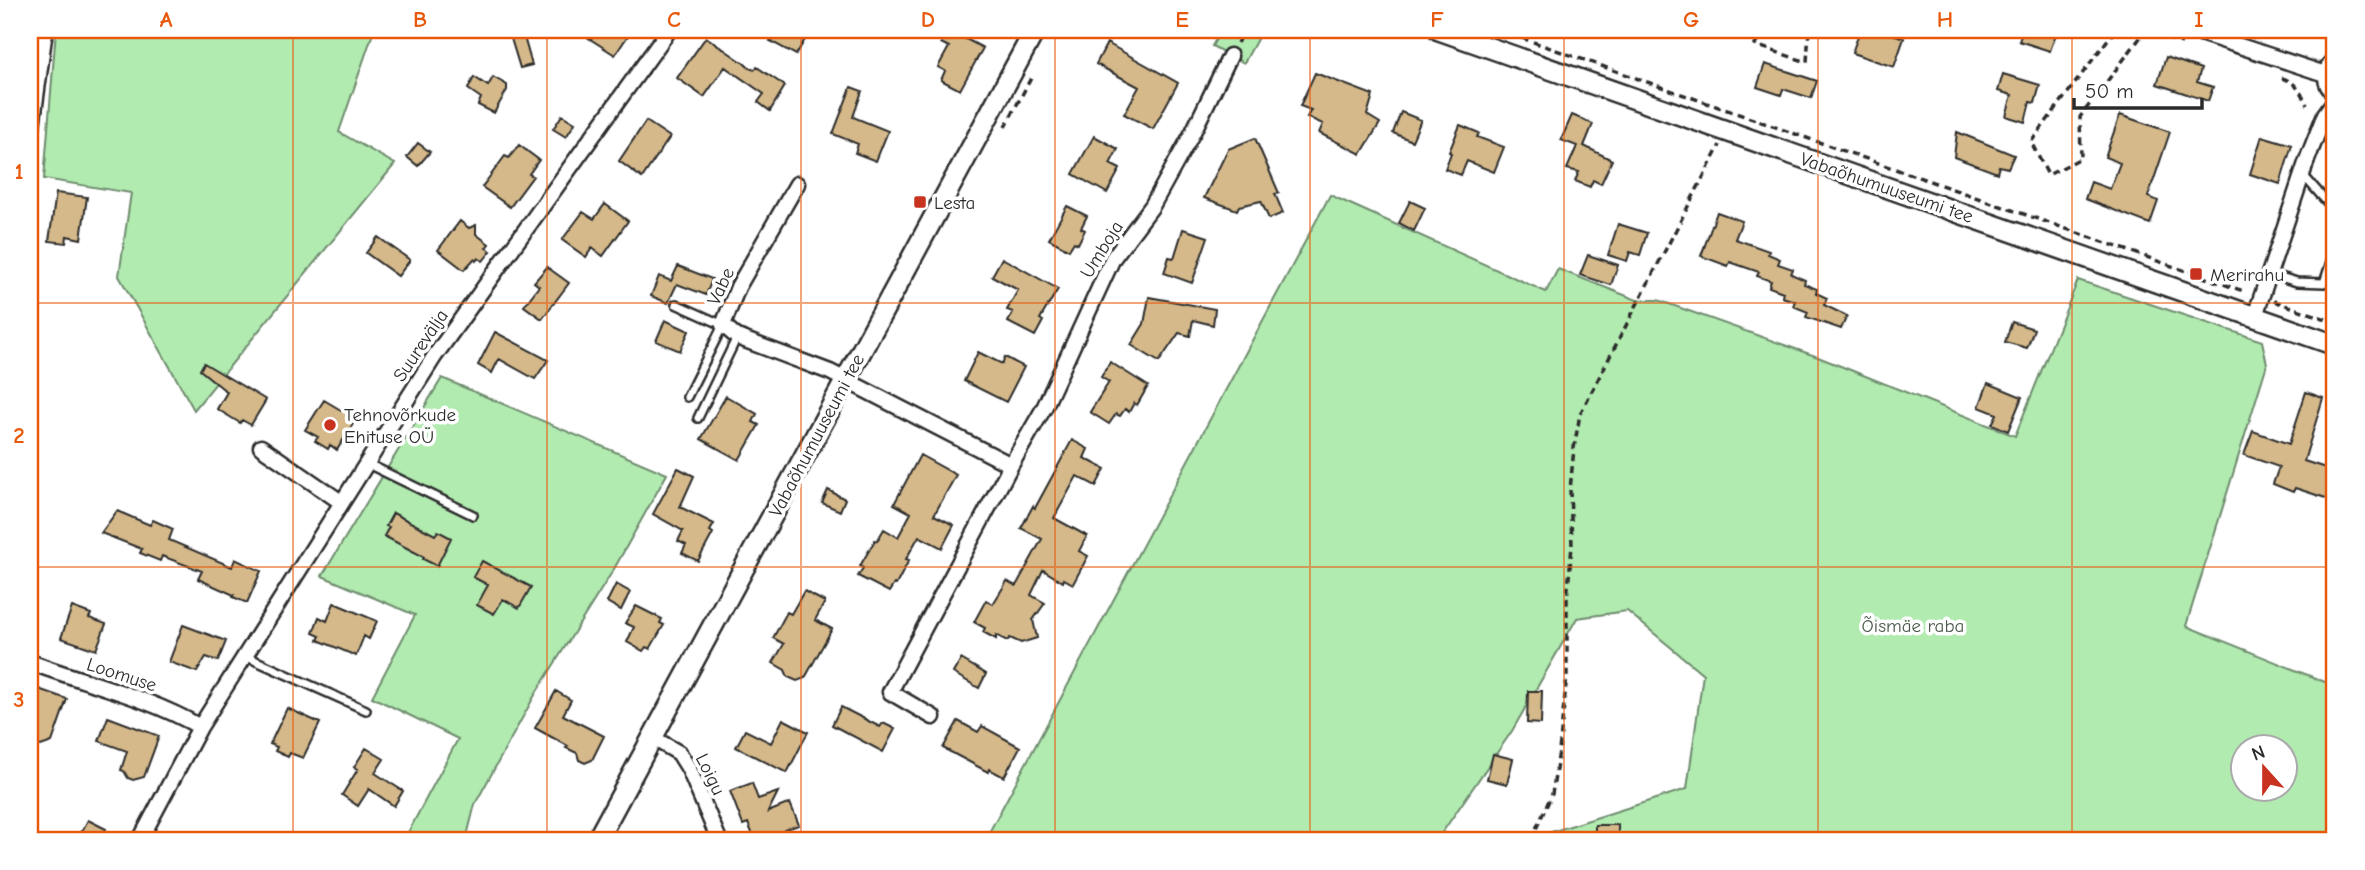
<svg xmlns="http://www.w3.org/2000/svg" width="2365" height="870" viewBox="0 0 2365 870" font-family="'Comic Neue',sans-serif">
	<rect width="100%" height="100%" fill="#fff"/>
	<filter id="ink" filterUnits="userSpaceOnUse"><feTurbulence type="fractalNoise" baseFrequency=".0143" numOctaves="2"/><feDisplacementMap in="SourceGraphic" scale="14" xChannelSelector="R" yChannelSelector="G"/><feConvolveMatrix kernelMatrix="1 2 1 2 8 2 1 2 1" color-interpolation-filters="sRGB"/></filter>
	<g filter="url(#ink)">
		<path fill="#b1ebb0" stroke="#6e8b6e" stroke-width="2" fill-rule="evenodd" d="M56 30H374L339 132 395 164 194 410 119 276 131 193 44 179Z
			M1221 30H1262L1244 63 1212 46Z
			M1330 195 1546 292 1558 269 1637 300H1658L1818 357 2015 436 2078 280 2262 341 2267 364 2186 626 2335 686V840H1557L1551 832 1687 789 1703 674 1627 611 1577 618 1512 731 1437 840H985ZM2242 748H2284V790H2242Z
			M442 378 667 474 614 569 536 693 475 804 466 840H404L458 739 372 697 415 615 322 576Z"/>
		<path fill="#d5b98a" stroke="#2b2b2b" stroke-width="2" d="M518 30H522L532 65 520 68 509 32Z
			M576 30H622L629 34 615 55Z
			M777 30H797L807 36 796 55 770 41Z
			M949 30 983 48 960 90 941 80 945 71 938 67 949 47 941 43Z
			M1860 30H1881L1904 38 1894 67 1852 53Z
			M2023 30H2043L2056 34 2050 51 2019 41Z
			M706 37 754 70 757 67 785 86 770 111 758 102 764 94 725 67 704 97 677 78Z
			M1107 43 1178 83 1153 129 1124 114 1139 87 1096 64Z
			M2166 57 2201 69 2197 82 2213 87 2208 101 2157 84Z
			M1765 64 1817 81 1811 98 1783 89 1781 95 1757 87Z
			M1315 73 1373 95 1367 115 1380 123 1361 154 1319 133 1323 124 1307 117 1311 110 1300 106Z
			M2003 74 2040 85 2035 103 2030 102 2025 122 2006 116 2012 95 1998 91Z
			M474 77 488 86 493 77 507 85V90L494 113 478 105 481 98 468 89Z
			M851 87 862 91 853 117 888 131 876 161 855 153 858 144 833 134Z
			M1401 112 1421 120 1412 141 1393 133Z
			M562 115 575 123 566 137 553 129Z
			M1572 115 1593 124 1584 146 1612 160 1601 184 1593 180 1590 187 1575 181 1579 172 1567 169 1577 146 1561 140Z
			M2120 115 2170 132 2148 197 2158 201 2150 224 2085 199 2091 182 2110 189 2120 163 2105 157Z
			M646 121 670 137 642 178 619 161Z
			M1460 125 1479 133 1477 137 1504 147 1494 172 1467 161 1461 175 1445 169 1451 153 1449 152Z
			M1957 132 2014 155 2008 168 1999 166 1997 173 1954 157Z
			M1094 136 1118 149 1110 164 1120 169 1107 193 1073 174Z
			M2262 136 2292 145 2280 184 2250 174Z
			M1255 138 1279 193 1275 194 1283 213 1269 219 1261 201 1239 206 1237 210 1204 198 1228 149Z
			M418 143 430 152 418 166 407 157Z
			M519 145 539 160 529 174 533 176 510 207 482 187 505 156 509 158Z
			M56 193 87 197 81 239 67 236 66 243 49 241Z
			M1410 201 1425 208 1414 231 1399 223Z
			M605 204 628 221 603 256 592 248 586 257 562 240 583 212 594 219Z
			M1067 206 1087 216 1081 228 1085 230 1078 244 1074 242 1069 250 1049 239Z
			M1717 212 1742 221 1735 239 1769 251 1768 254 1780 259 1778 264 1793 269 1791 274 1805 280 1804 284 1817 289 1816 293 1827 298 1824 305 1847 316 1841 329 1806 317 1808 312 1793 306 1795 301 1782 297 1783 292 1769 287 1771 281 1757 276 1759 272 1730 262 1728 266 1701 256Z
			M460 221 469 228 476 225V234L489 244 486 248 491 251 483 261 478 258 476 261 474 259 464 270 438 250Z
			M1618 224 1647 233 1640 255 1630 252 1627 261 1608 255Z
			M1183 229 1208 237 1192 283 1164 273 1169 257 1174 258Z
			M378 237 410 260 398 276 366 253Z
			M1588 255 1618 265 1611 285 1580 275Z
			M1002 258 1058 289 1040 319 1043 321 1035 336 1008 322 1013 312 1007 310 1018 290 992 276Z
			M678 266 712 279 706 295 677 284 668 303 651 296 659 276 671 281Z
			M547 267 569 283 542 319 524 306 539 286 534 282Z
			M1149 297 1215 309 1213 325 1193 320 1190 336 1179 333 1159 362 1131 345 1144 324Z
			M665 320 689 331 680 351 656 341Z
			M2012 322 2034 329 2027 348 2005 342Z
			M495 332 548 360 535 379 499 359 492 373 478 365Z
			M978 352 1002 364 1005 357 1024 367 1006 402 964 381Z
			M1110 362 1148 386 1137 405 1134 403 1129 412 1125 409 1120 416 1116 414 1109 424 1090 412 1109 382 1101 377Z
			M204 363 266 400 251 425 242 420 240 423 217 409 227 392 200 370Z
			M1988 383 2022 397 2008 431 1992 424 1997 414 1979 407Z
			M2306 392 2323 398 2304 461 2335 471V501L2295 488 2293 492 2273 484 2279 467 2244 455 2253 431 2289 444Z
			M726 396 757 414 753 422 759 425 739 460 701 439Z
			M324 400 356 419 337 450 330 445 328 449 315 441 318 437 305 430Z
			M1072 440 1088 449 1084 458 1105 469 1096 486 1077 476 1054 518 1087 536 1079 551 1088 556 1073 584 1064 579 1063 582 1043 570 1031 595 1045 603 1033 620 1037 638 1021 643 1010 638 1007 641 996 635V639L983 632 985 628 974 622 986 600 993 604 1007 581 1016 586 1042 539 1021 528 1033 506 1035 508Z
			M920 455 956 475 934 515 954 525 942 548 919 536 906 559 909 560 896 585 894 584 889 592 858 576 863 568 860 566 875 540 877 541 884 529 898 537 911 513 894 504Z
			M678 468 694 476 680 507 714 524 710 531 713 533 698 561 682 553 686 545 678 541 683 531 653 514Z
			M828 490 845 499 840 511 822 503Z
			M117 511 150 525 153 520 173 529 169 540 232 567 235 559 261 571 247 603 233 597 234 595 198 579 202 571 162 556 160 561 140 553 142 549 101 533Z
			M393 513 435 535 438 531 451 538 437 566 423 559 424 557 384 536 389 527 386 526Z
			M482 561 531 587 519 608 503 599 494 614 477 605 488 585 473 577Z
			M616 584 630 592 621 610 607 602Z
			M804 591 825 602 815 620 832 629 805 678 797 681 788 677 785 670 773 663 784 644 773 638 787 612 791 614Z
			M334 603 377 621 369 639 364 636 356 656 318 640 320 636 313 633 319 617 327 621Z
			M636 606 662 619 660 623 664 625 650 649 646 647 643 651 627 642 634 627 625 623Z
			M72 607 91 614 89 618 106 624 96 650 61 638Z
			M183 625 226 641 218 661 206 657 197 672 169 662Z
			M961 659 986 674 979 688 953 673Z
			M30 686 67 699 52 742 41 746 30 742Z
			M556 691 571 700 563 715 604 736 592 760 585 763 579 760 577 753 566 748 568 746 535 728Z
			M1528 691H1542L1541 724 1527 723Z
			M841 707 880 727 883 723 895 729 883 752 832 725Z
			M287 708 320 723 303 758 290 753 288 757 275 751 277 747 270 744Z
			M108 717 159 736 144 777 133 780 128 778 124 771 121 770 127 751 99 741Z
			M783 719 808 732 787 773 736 747 745 730 771 743Z
			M958 721 978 732 982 726 1020 747 1004 777 989 769 988 772 943 748Z
			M366 748 384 759 375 773 403 791 394 806 369 789 358 806 342 795 358 769 354 767Z
			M1493 754 1513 759 1507 784 1487 779Z
			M752 783 758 799 778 792 768 812 790 803 799 825 784 830 781 837 772 840 766 838 755 840 748 823 743 825 730 791Z
			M88 820 106 829 100 840H77Z
			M1595 825H1618V840H1595Z"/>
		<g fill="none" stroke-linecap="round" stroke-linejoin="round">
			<defs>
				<path id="lane" d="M2303 175 2335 211
					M2270 274 2297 282 2324 283 2335 249
					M676 304 723 325 687 397
					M698 418 737 337
					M366 463 473 515
					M245 656 366 710"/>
				<path id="street" d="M2191 30 2325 74
					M2335 58C2324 69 2322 84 2335 94
					M30 142 45 30
					M797 184 738 287 723 325 737 337 830 372 1011 465
					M2255 316 2307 160 2325 114 2335 100
					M261 447 341 502
					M30 662C85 683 149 697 200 727
					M933 717 890 692 1011 465 1044 408 1113 258 1152 206 1193 132 1230 56
					M653 738 679 753 689 769 719 840
					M140 840 200 727 434 357 669 30"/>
				<path id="secondary" d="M1439 30 2335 345
					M597 840 1035 30"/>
			</defs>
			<use href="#lane" stroke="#2b2b2b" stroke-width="12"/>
			<use href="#street" stroke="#2b2b2b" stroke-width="19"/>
			<use href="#secondary" stroke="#2b2b2b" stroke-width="24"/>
			<path stroke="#2b2b2b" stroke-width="3.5" stroke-dasharray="7 5" stroke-linecap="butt" d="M1499 30 2246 292
				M1763 30 1755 45 1807 62 1809 30
				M2115 30 2031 142 2048 175 2081 158 2080 117 2146 30
				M2145 30 2182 43
				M1237 43 1244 30
				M2282 78C2297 83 2300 91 2307 105
				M1005 127 1031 78
				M2274 301 2335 322
				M1535 840V831L1552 794 1559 751 1567 676V598L1572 546 1570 490 1574 448 1580 414 1720 145"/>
			<use href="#lane" stroke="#fff" stroke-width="7"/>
			<use href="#street" stroke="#fff" stroke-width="14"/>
			<use href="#secondary" stroke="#fff" stroke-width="19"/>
		</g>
	</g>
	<path fill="none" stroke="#e8590c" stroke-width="2" stroke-opacity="0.55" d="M293 30V840M547 30V840M801 30V840M1055 30V840M1310 30V840M1564 30V840M1818 30V840M2072 30V840M30 303H2335M30 567H2335"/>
	<g fill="#c8321e" stroke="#fff" stroke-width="2.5">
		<rect x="913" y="195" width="14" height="14" rx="3.5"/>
		<rect x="2189" y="267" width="14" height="14" rx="3.5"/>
		<circle cx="330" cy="425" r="7"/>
	</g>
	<g text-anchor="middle" stroke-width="7" stroke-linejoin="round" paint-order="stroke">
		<g font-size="19" fill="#2b2b2b" stroke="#fff">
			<text transform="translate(1887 187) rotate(19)" y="7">Vabaõhumuuseumi tee</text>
			<text transform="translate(1101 249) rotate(-58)" y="7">Umboja</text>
			<text transform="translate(720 286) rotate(-65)" y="7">Vabe</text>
			<text transform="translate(420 345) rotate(-56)" y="7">Suurevälja</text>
			<text transform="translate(816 435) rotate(-62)" y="7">Vabaõhumuuseumi tee</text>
			<text transform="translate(122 674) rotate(18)" y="7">Loomuse</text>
			<text transform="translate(711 774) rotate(64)" y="7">Loigu</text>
		</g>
		<g font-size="19" fill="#2b2b2b" stroke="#fff" text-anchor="start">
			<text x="934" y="209">Lesta</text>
			<text x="2210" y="281">Merirahu</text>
			<text x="344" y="421">Tehnovõrkude<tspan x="344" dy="22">Ehituse OÜ</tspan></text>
		</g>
		<g font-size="19" fill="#4c5b4c" stroke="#fff">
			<text x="1913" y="632">Õismäe raba</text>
		</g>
	</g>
	<rect width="2365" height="870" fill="none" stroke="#fff" stroke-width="77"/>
	<g transform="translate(2264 768) rotate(339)"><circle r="33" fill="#ffffff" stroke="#aaaaaa" stroke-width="2"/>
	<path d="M0-5L12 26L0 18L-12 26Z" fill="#c8321e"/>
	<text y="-10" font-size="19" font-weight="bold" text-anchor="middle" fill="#2b2b2b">N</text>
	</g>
	<path d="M2074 98v10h128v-10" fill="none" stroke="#2b2b2b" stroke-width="3.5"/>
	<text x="2085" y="98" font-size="21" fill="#2b2b2b" stroke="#ffffff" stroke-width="5" paint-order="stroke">50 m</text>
	<rect x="38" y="38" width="2288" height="794" fill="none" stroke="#e8590c" stroke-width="2.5"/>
	<g font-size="23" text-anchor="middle" font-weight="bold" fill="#e8590c">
		<text x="166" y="27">A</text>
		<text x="420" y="27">B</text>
		<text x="674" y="27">C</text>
		<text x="928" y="27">D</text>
		<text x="1182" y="27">E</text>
		<text x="1437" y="27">F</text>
		<text x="1691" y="27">G</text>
		<text x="1945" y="27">H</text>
		<text x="2199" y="27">I</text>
		<text x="19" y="179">1</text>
		<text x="19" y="443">2</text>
		<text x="19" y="707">3</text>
	</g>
</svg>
